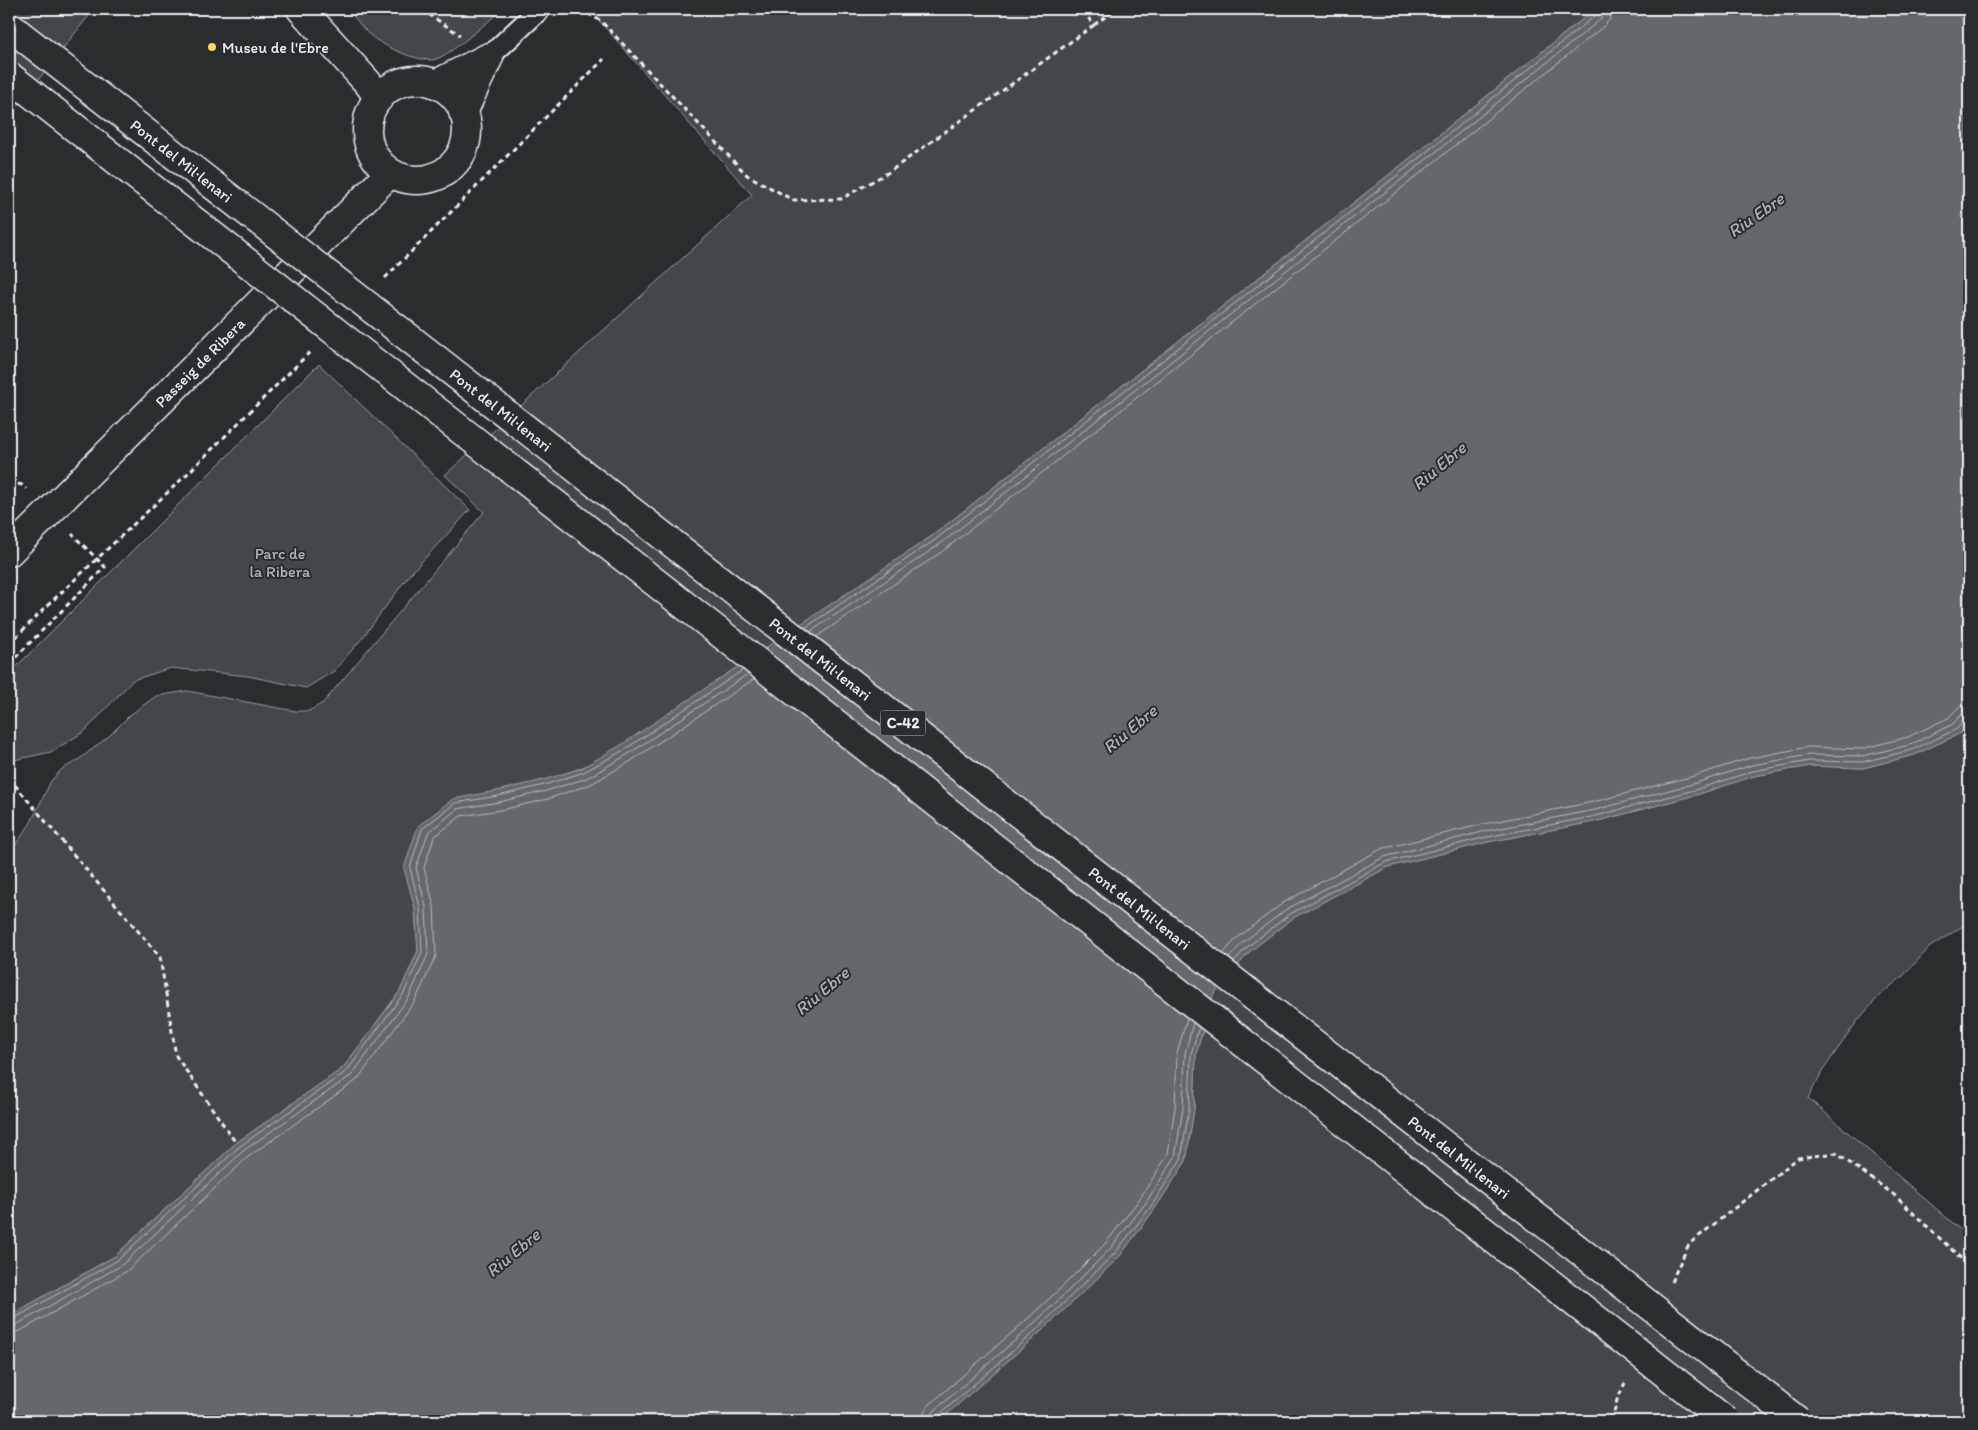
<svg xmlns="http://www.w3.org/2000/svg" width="1978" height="1430" viewBox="0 0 1978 1430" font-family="Itim,sans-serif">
	<rect width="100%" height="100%" fill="#2a2d2e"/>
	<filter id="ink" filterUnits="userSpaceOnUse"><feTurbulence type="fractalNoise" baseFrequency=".02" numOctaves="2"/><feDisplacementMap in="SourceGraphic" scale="10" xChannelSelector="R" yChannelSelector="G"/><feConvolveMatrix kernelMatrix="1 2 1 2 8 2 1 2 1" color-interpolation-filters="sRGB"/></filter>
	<g filter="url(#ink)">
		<path fill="#424648" stroke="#959ca0" d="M9 9H94L9 117Z
			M346 9H503C489 20 447 59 432 60 414 60 390 49 375 39 363 31 357 18 346 9Z
			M589 9H1595L1405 162 932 536 621 746C608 753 594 763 580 768 539 784 496 792 453 799L404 868 415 908 418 951 400 991 343 1068 236 1143 115 1256 9 1316V854L30 824 51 781 62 769 77 761 108 737 130 715 156 696 187 691 295 711H309L323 703 484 512 445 475 752 195Z
			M319 364 470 510 410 574 363 637 334 671 306 688 248 676 171 668 133 680 85 731 51 752 9 761V674Z
			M1969 721V922L1930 947 1903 976 1880 995 1858 1020 1823 1070 1808 1098 1969 1237V1421H939L1035 1337 1077 1298 1119 1257 1154 1210 1186 1161 1194 1109 1196 1054 1213 995 1249 952 1293 918 1388 867 1488 842 1598 821 1699 794 1754 776 1810 766 1863 768 1914 755 1961 733Z"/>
		<path fill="#63686b" stroke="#989fa3" d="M1595 9H1969V721L1961 733 1914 755 1863 768 1810 766 1754 776 1699 794 1598 821 1488 842 1388 867 1293 918 1249 952 1213 995 1196 1054 1194 1109 1186 1161 1154 1210 1119 1257 1077 1298 1035 1337 939 1421H9V1316L115 1256 236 1143 343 1068 400 991 418 951 415 908 404 868 418 826 453 799 497 791 543 780 582 768 621 745 932 536 1405 162Z"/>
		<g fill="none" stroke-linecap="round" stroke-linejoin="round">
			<path stroke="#b3bac0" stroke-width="1" d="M805 628 935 540 1409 166 1596 15 1598 9
				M810 632 939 545 1412 171 1600 20 1604 14V9
				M816 637 943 551 1417 176 1604 26 1610 19 1612 9
				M1223 954 1237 938 1283 903 1381 849 1484 824 1593 802 1694 776 1750 758 1808 747 1861 749 1908 737 1948 718 1959 707 1969 705
				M1229 958 1242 943 1287 909 1384 857 1486 831 1595 810 1696 783 1752 765 1809 755 1862 756 1910 745 1953 724 1961 715 1969 713
				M1234 962 1246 948 1290 914 1386 862 1487 837 1596 816 1698 789 1753 771 1809 761 1862 762 1912 750 1957 729 1964 720 1969 719
				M9 1320 13 1319 118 1260 239 1147 347 1071 404 993 422 952 420 907 410 868 422 829 455 803 498 796 544 785 584 772 624 750 743 670
				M9 1326 16 1325 122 1265 243 1151 352 1075 409 997 428 954 426 907 416 868 428 833 457 809 499 802 546 791 587 778 627 755 748 674
				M9 1334 20 1331 127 1271 248 1157 357 1080 415 1001 436 956 434 906 424 868 434 837 461 816 501 810 548 799 591 784 631 761 754 679
				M923 1421 924 1413 928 1406 1023 1323 1064 1285 1105 1244 1139 1200 1168 1154 1175 1107 1177 1053 1187 1018
				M930 1421 931 1416 934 1411 1028 1329 1069 1290 1110 1249 1145 1204 1175 1157 1183 1108 1185 1053 1193 1023
				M937 1421 939 1415 1032 1334 1115 1253 1150 1208 1181 1159 1189 1108 1191 1054 1199 1027"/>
			<defs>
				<path id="service" d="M489 57 540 9"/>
				<g id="minor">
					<path d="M301 9 368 83 379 98"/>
					<circle cx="417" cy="130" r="50"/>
					<path d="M436 84 489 57 463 112"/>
					<path id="s1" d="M9 552 390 173"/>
				</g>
			</defs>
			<use href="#service" stroke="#e8f1f8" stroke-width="24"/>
			<use href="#minor" stroke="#e8f1f8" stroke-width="31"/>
			<path stroke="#e8f1f8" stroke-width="3" stroke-dasharray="5 4" stroke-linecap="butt" d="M421 9 460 35
				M580 9 601 21 747 175 793 200 841 199 889 172 1094 25 1081 9
				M1094 25 1116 9
				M385 278 604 59
				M9 482 22 485 26 489
				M9 644 50 603 184 477 310 352
				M9 664 105 567 72 534
				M9 778 160 957 176 1056 236 1143
				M1671 1282 1689 1244 1798 1158 1836 1153 1893 1194 1969 1266
				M1612 1421 1617 1400 1625 1383"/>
			<use href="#service" stroke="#2a2d2e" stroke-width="20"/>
			<use href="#minor" stroke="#2a2d2e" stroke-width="28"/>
			<defs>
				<g id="primary-bridge">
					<path id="s2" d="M9 26 1798 1421"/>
					<path d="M9 76 1726 1421"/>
				</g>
			</defs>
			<use href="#primary-bridge" stroke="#e8f1f8" stroke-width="31" stroke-linecap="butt"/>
			<use href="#primary-bridge" stroke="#2a2d2e" stroke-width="28"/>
		</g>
	</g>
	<circle fill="#ffd166" stroke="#2a2d2e" stroke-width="2" cx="212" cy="47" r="5"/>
	<g text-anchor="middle" stroke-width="4" stroke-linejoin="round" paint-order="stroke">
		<rect fill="#2a2d2e" stroke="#afb6bb" stroke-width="1" x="880.5" y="710.5" width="45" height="25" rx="4"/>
		<g font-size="15" font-weight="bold" fill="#e8f1f8">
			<text x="903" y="728">C-42</text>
		</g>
		<g font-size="16" fill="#e8f1f8" stroke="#2a2d2e" text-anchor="start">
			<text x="222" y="53">Museu de l'Ebre</text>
		</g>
		<g font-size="16" fill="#e8f1f8" stroke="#2a2d2e">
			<text dy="6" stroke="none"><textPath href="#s2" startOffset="219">Pont del Mil·lenari</textPath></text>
			<text dy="6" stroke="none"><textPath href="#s1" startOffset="269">Passeig de Ribera</textPath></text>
			<text dy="6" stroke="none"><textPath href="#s2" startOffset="624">Pont del Mil·lenari</textPath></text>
			<text dy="6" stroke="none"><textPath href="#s2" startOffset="1029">Pont del Mil·lenari</textPath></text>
			<text dy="6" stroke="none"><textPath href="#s2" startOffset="1434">Pont del Mil·lenari</textPath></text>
			<text dy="6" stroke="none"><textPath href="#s2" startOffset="1839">Pont del Mil·lenari</textPath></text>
		</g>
		<g font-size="16" fill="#aeb5ba" stroke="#2a2d2e">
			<text x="280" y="559">Parc de<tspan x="280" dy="18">la Ribera</tspan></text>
		</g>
		<g font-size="18" font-style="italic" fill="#acb3b9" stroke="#2a2d2e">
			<text transform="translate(1756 215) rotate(-35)" y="6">Riu Ebre</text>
			<text transform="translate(1439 466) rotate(-40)" y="6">Riu Ebre</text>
			<text transform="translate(1130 729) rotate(-40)" y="6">Riu Ebre</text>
			<text transform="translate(822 991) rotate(-40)" y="6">Riu Ebre</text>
			<text transform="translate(513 1253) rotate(-40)" y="6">Riu Ebre</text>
		</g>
	</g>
	<rect width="1978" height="1430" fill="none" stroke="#2a2d2e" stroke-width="30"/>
	<rect x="15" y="15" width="1948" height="1400" fill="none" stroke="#e8f1f8" stroke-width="2" filter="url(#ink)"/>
</svg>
